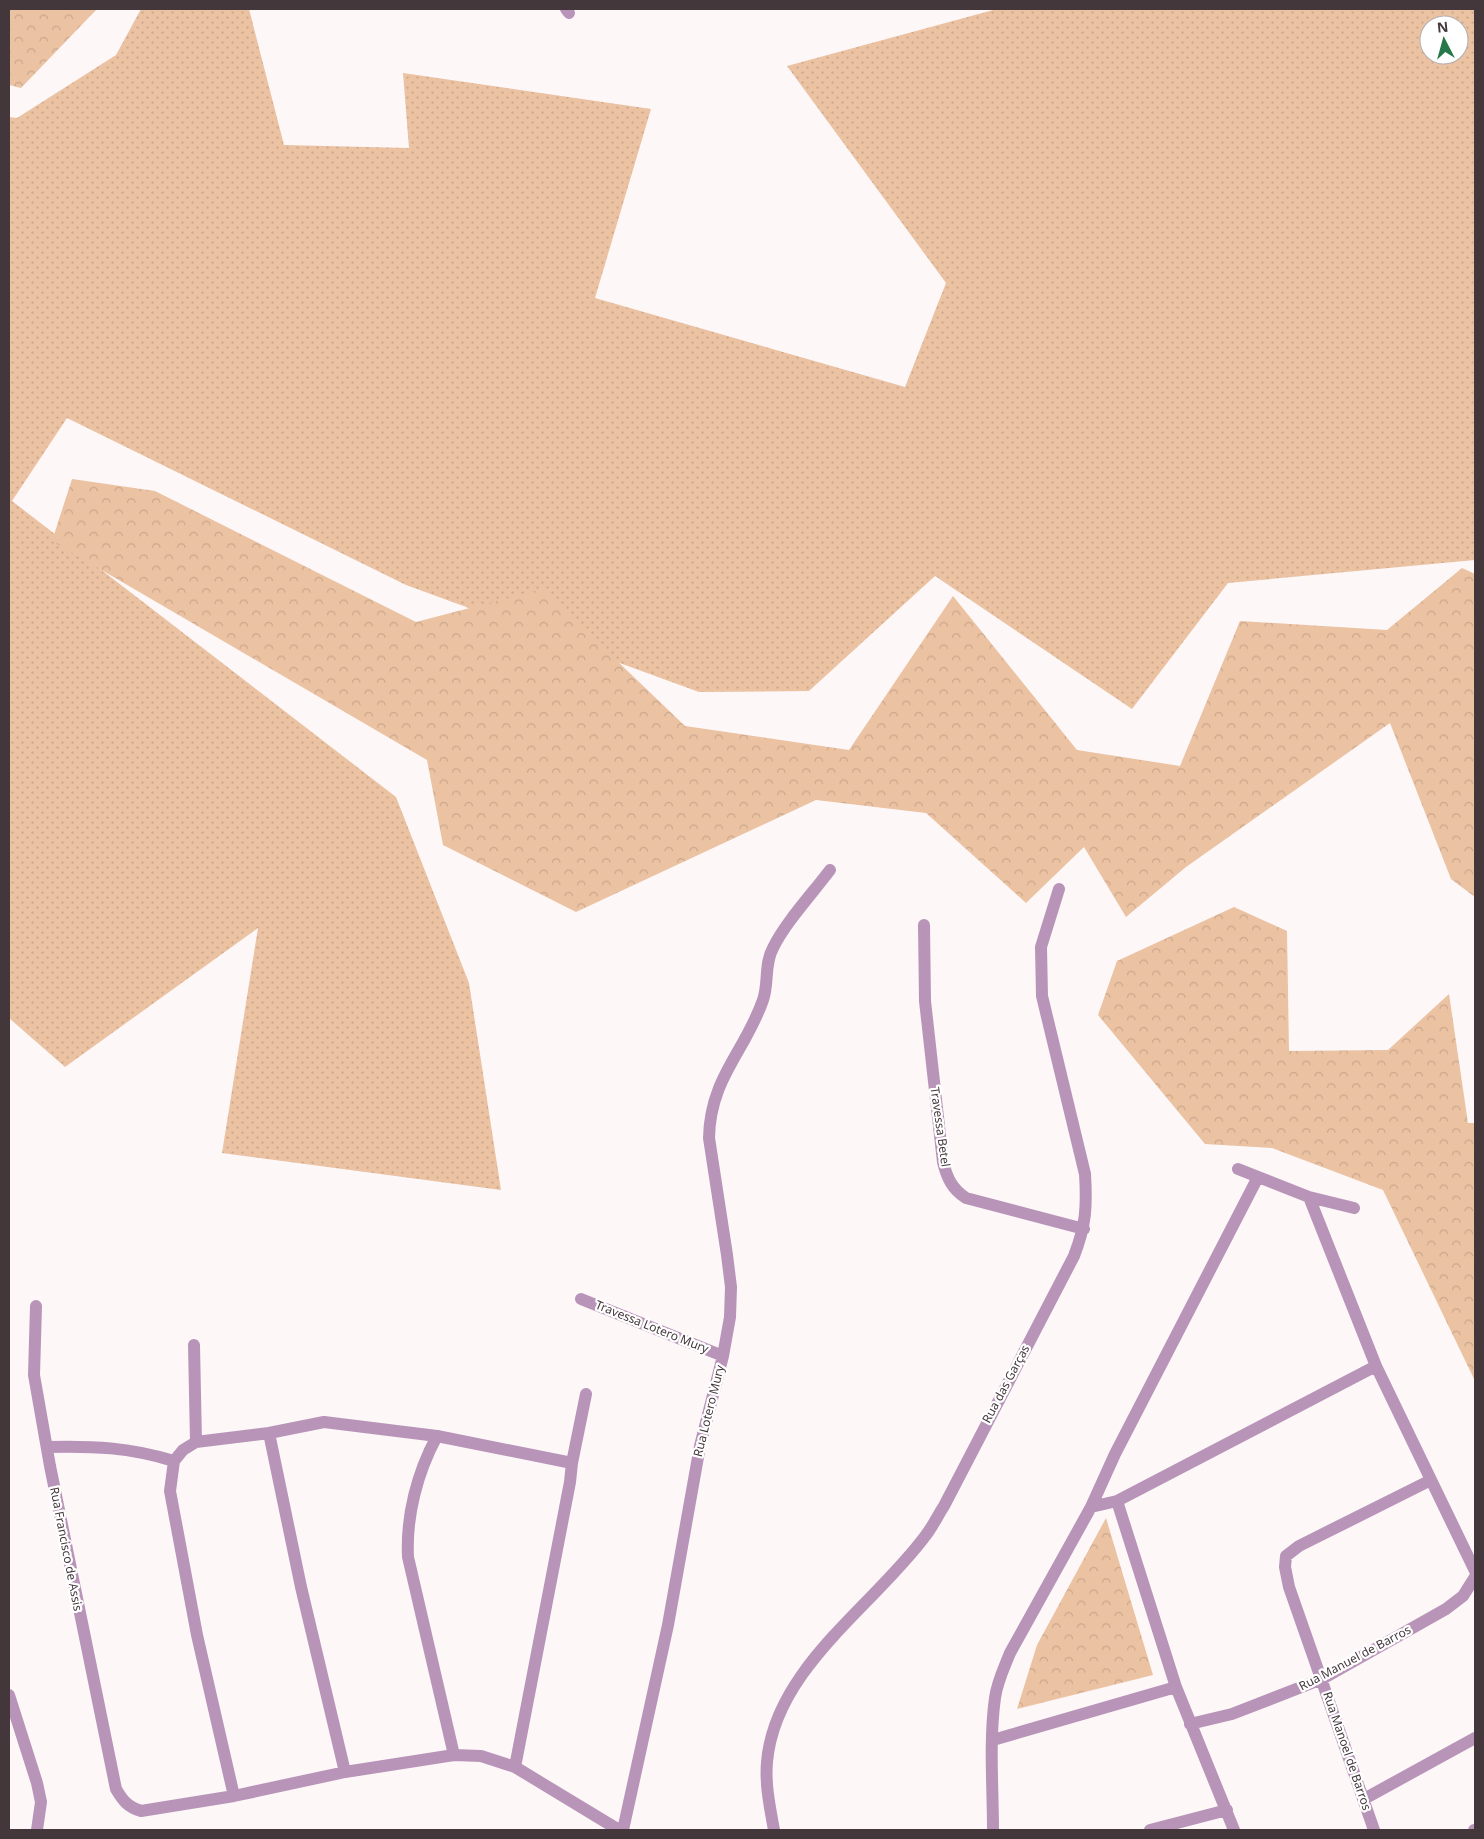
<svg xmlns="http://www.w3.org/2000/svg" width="1484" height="1839" viewBox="0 0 1484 1839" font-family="'Noto Sans',sans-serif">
	<defs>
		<pattern id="grass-dots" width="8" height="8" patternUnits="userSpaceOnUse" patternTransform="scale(1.25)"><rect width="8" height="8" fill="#ebc2a2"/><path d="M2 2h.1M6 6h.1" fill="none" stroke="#cba78c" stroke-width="1.8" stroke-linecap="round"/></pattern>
		<pattern id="forest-crowns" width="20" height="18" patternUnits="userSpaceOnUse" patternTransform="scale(1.25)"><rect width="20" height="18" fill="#ebc2a2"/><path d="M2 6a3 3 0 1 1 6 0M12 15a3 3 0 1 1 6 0" fill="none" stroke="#cba78c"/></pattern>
	</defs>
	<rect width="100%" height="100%" fill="#fdf7f8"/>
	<path fill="url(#grass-dots)" fill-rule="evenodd" d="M141 9H249L284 145 409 148 403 73 651 109 595 298 905 387 946 283 787 66 997 9H1475V560L1228 583 1132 709 935 576 809 691 699 692 406 585 67 418 12 501 396 797 469 983 501 1190 222 1153 258 928 65 1067 9 1018V117L17 118 116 55ZM1429 25H1459V55H1429Z"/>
	<path fill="url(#forest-crowns)" d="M9 9H97L21 88 9 85Z
		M72 479 155 491 416 622 542 589 685 726 849 750 953 596 1077 750 1180 766 1240 621 1387 630 1462 568 1475 574V897L1451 879 1390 723 1186 867 1126 917 1084 847 1026 903 926 813 816 800 576 912 443 845 427 760 52 541Z
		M1234 907 1287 931 1289 1051 1388 1050 1449 994 1468 1123H1475V1381L1383 1190 1272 1148 1205 1144 1098 1015 1117 961Z
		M1106 1518 1153 1675 1017 1709 1037 1645Z"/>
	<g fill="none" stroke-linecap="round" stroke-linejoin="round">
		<path stroke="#b994b9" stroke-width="12" d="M566 9 569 13
			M924 925 925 1001 943 1162C947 1178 952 1189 966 1198L1084 1229
			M1238 1169 1309 1197 1354 1208
			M1309 1197 1376 1366 1475 1571
			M581 1299 723 1356
			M36 1306 34 1375 50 1466 116 1789C123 1801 128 1807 141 1811L234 1796 345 1772 454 1755
			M194 1345 196 1442
			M269 1433 301 1587 345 1772
			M437 1436C417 1473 406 1516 408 1557L454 1755 481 1756 515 1767 619 1830
			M47 1447C94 1446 128 1447 174 1461
			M572 1463 586 1394
			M1117 1501 1176 1687 1234 1830
			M1091 1507 1115 1454 1258 1177
			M9 1695 37 1783 41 1802 37 1830
			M1190 1724 1232 1714 1322 1679 1446 1609 1463 1596 1475 1577
			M993 1740 1176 1687
			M234 1796 197 1635 170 1491 174 1461 183 1450 196 1442 269 1433 324 1422 437 1436 572 1463 570 1482 515 1767
			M1364 1799 1475 1738
			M623 1830 668 1625 700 1446 723 1356 730 1317 731 1287 727 1255 709 1138C710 1078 745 1052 763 1000 769 983 764 964 773 948 785 923 812 894 830 870
			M774 1830C770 1808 765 1785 767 1762 775 1668 874 1606 926 1535 933 1526 938 1515 944 1506L1074 1256C1086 1225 1087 1207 1085 1174L1042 996 1041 947 1059 889
			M993 1830C993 1787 989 1741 995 1698 997 1682 1004 1668 1010 1653L1091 1507 1117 1501 1376 1366
			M1150 1830 1227 1810
			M1374 1830 1289 1587 1285 1567 1286 1556 1299 1546 1431 1480
			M1474 1830H1475"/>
	</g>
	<g text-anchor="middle" stroke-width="4.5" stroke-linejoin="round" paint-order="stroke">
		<g font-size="12" fill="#43373b" stroke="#fff">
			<text transform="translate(940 1127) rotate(82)" y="4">Travessa Betel</text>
			<text transform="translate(652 1327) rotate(22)" y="4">Travessa Lotero Mury</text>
			<text transform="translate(1006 1384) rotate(-62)" y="4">Rua das Garças</text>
			<text transform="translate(709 1411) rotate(-76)" y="4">Rua Lotero Mury</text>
			<text transform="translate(66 1549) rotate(79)" y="4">Rua Francisco de Assis</text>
			<text transform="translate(1355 1658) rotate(-28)" y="4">Rua Manuel de Barros</text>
			<text transform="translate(1347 1751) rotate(71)" y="4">Rua Manoel de Barros</text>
		</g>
	</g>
	<rect width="1484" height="1839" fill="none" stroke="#43373b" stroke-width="20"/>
	<g transform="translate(1444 40) rotate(354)"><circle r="24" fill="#ffffff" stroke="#b4afb1"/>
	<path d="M0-4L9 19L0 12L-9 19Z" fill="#26784a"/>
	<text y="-8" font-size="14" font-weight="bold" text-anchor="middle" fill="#43373b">N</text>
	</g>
</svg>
